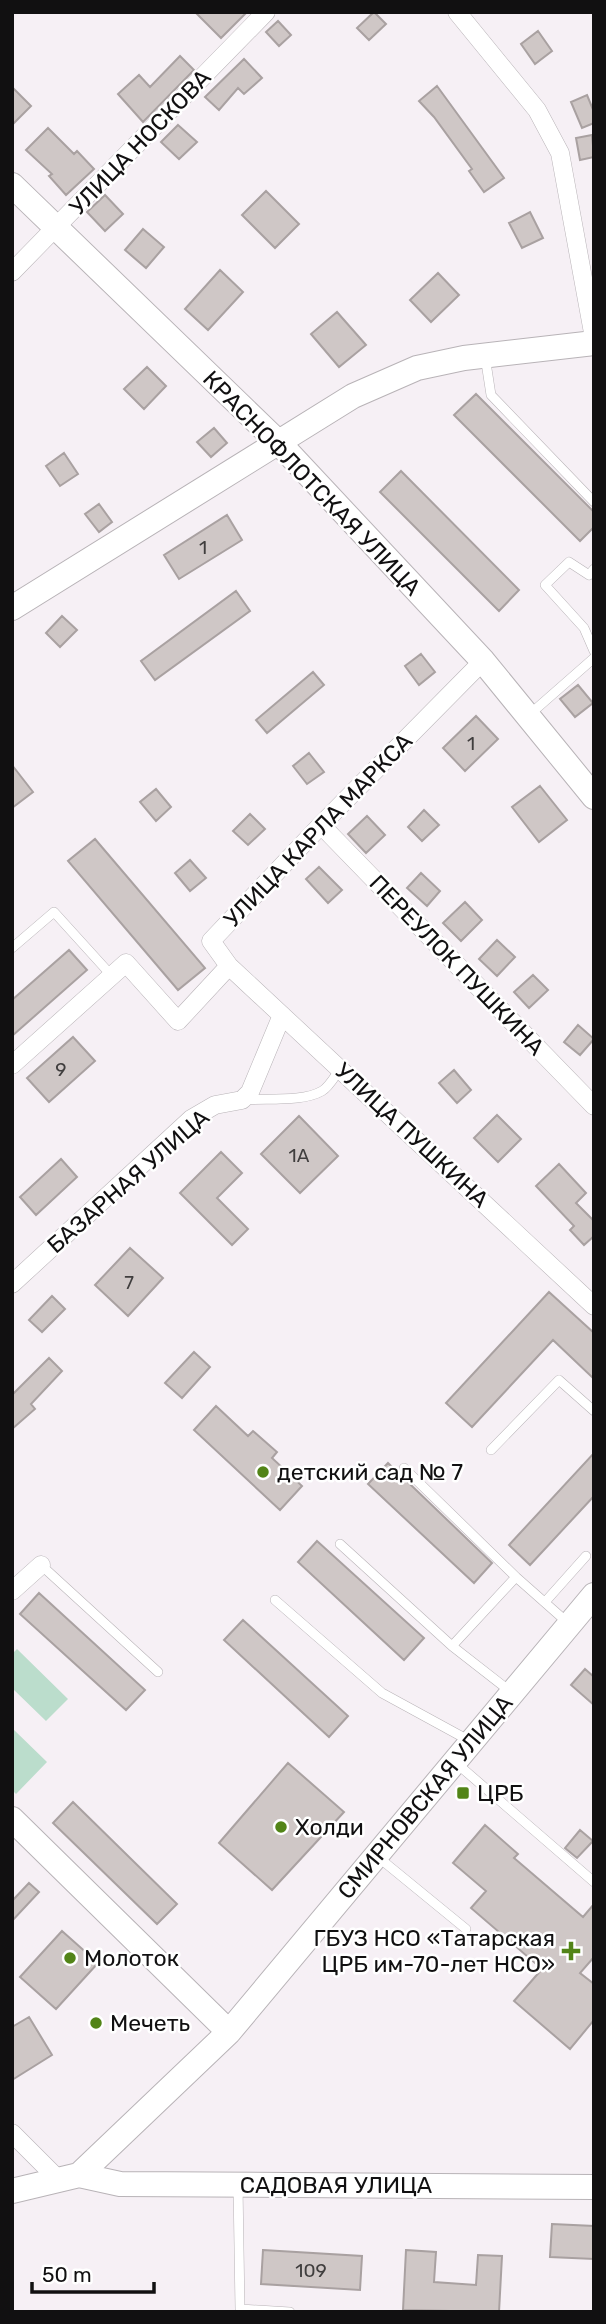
<svg xmlns="http://www.w3.org/2000/svg" width="606" height="2324" viewBox="0 0 606 2324" font-family="Rubik,sans-serif">
	<rect width="100%" height="100%" fill="#f6f0f5"/>
	<path fill="#bdc" d="M17 1649 68 1699 46 1721 12 1688V1654Z
		M12 1728 47 1762 16 1794 12 1790Z"/>
	<path fill="#cfc7c6" stroke="#a9a1a1" stroke-width="2" d="M195 12H247L221 38Z
		M374 12 386 24 369 40 357 28Z
		M278 21 291 35 279 46 266 32Z
		M538 31 552 51 535 64 521 44Z
		M180 56 194 70 143 122 118 94 139 75 150 87Z
		M244 59 262 78 244 94 238 88 219 110 205 97Z
		M437 86 504 178 484 192 469 171 472 169 434 117 419 101Z
		M12 87 31 106 12 125Z
		M587 95 594 112V123L582 128 571 102Z
		M178 125 197 142 179 159 161 142Z
		M48 128 74 154 77 151 94 169 66 195 49 176 52 174 26 150Z
		M592 135 594 157 580 160 576 138Z
		M266 191 299 224 275 248 242 215Z
		M105 195 123 214 105 231 87 212Z
		M530 212 543 238 522 248 509 223Z
		M143 229 164 247 146 268 125 250Z
		M220 270 243 292 208 330 185 309Z
		M438 273 459 295 431 322 410 300Z
		M337 312 366 345 339 367 311 334Z
		M147 367 166 386 144 409 124 389Z
		M476 394 594 512V527L580 541 454 415Z
		M214 428 227 443 211 457 197 442Z
		M64 453 78 474 60 486 46 466Z
		M401 471 519 590 499 611 380 492Z
		M99 504 112 522 99 532 85 514Z
		M227 515 242 540 179 579 164 555Z
		M236 591 250 611 155 680 141 661Z
		M62 616 77 630 60 647 46 633Z
		M421 654 435 672 419 685 405 666Z
		M313 672 324 685 267 733 256 720Z
		M578 685 593 703 575 717 560 699Z
		M476 716 498 739 465 771 443 748Z
		M309 753 324 772 307 784 293 766Z
		M12 765 33 792 12 808Z
		M540 786 567 820 539 842 512 807Z
		M156 789 171 807 156 821 140 802Z
		M424 810 439 825 422 841 408 827Z
		M250 814 265 829 248 845 233 831Z
		M367 816 385 835 366 853 348 834Z
		M95 839 205 968 178 990 68 861Z
		M190 860 206 878 190 891 175 873Z
		M319 867 342 890 328 903 306 879Z
		M421 873 440 891 427 906 407 888Z
		M465 902 482 920 461 941 443 923Z
		M497 940 515 957 497 976 479 959Z
		M69 950 87 970 12 1036V1000Z
		M533 975 548 990 529 1008 514 992Z
		M578 1025 594 1039 580 1055 564 1042Z
		M73 1037 95 1061 49 1102 27 1078Z
		M454 1070 471 1090 457 1103 439 1083Z
		M497 1115 521 1139 498 1162 474 1138Z
		M299 1116 338 1156 300 1193 261 1154Z
		M221 1152 242 1173 217 1198 248 1229 232 1245 180 1193Z
		M61 1159 77 1177 36 1215 20 1197Z
		M559 1164 586 1193 576 1203 594 1221V1236L584 1245 570 1230 574 1226 536 1186Z
		M130 1248 163 1278 128 1316 95 1285Z
		M549 1292 594 1333V1379L553 1340 472 1427 446 1403Z
		M52 1296 65 1309 42 1332 29 1320Z
		M194 1352 210 1367 182 1398 165 1383Z
		M49 1358 62 1371 31 1404 35 1409 12 1429V1395Z
		M216 1406 248 1436 253 1431 277 1452 272 1458 302 1486 280 1510 194 1430Z
		M594 1453V1496L530 1565 509 1545Z
		M388 1463 492 1563 474 1583 368 1484Z
		M317 1541 424 1638 404 1660 298 1562Z
		M39 1593 145 1690 126 1710 20 1614Z
		M243 1620 348 1716 329 1737 224 1640Z
		M585 1669 594 1677V1705L571 1685Z
		M288 1763 344 1812 272 1890 219 1843Z
		M73 1802 177 1904 157 1924 53 1823Z
		M485 1825 518 1854 514 1858 583 1917 594 1904V1957L580 1973 594 1984V2020L570 2049 514 2001 542 1969 471 1908 486 1891 453 1863Z
		M580 1830 593 1841 577 1858 565 1848Z
		M29 1883 39 1892 12 1921V1901Z
		M62 1931 98 1963 56 2009 20 1977Z
		M29 2017 52 2055 12 2080V2027Z
		M552 2224 594 2226V2259L550 2257Z
		M263 2250 362 2256 360 2290 261 2284Z
		M406 2250 436 2252 434 2282 476 2285 478 2255 502 2256 499 2312 403 2310Z"/>
	<g fill="none" stroke-linecap="round" stroke-linejoin="round">
		<defs>
			<path id="lane" d="M485 356 491 395 594 502
				M594 569 589 575 569 562 545 585 584 628 594 651
				M529 715 594 658
				M12 948 54 912 112 976
				M244 1100C267 1098 303 1102 322 1091 329 1087 335 1076 340 1069
				M491 1450 559 1380 594 1411
				M404 1468 516 1577
				M340 1544 452 1646
				M41 1565 158 1672
				M275 1600 382 1693 470 1741
				M545 1602 586 1556
				M511 1692 452 1646 516 1577 568 1623
				M455 1762 594 1882
				M378 1857 466 1929
				M238 2186 240 2309 290 2312"/>
			<path id="street" d="M457 12 537 110 560 153 594 338
				M12 272 266 12
				M321 825 594 1106
				M229 966 594 1306
				M12 1065 126 963 178 1021 229 966 211 941 321 825 483 661
				M12 1284 191 1119 215 1105 242 1100 250 1092 282 1015
				M12 1591 41 1565
				M12 2133 59 2180"/>
			<path id="secondary" d="M12 185 279 443 483 661 594 797
				M12 608 353 396 417 368 464 358 594 343
				M12 1819 229 2032
				M79 2175 120 2184 594 2187
				M12 2191 79 2175 229 2032 594 1595"/>
		</defs>
		<use href="#lane" stroke="#b8b3b7" stroke-width="10"/>
		<use href="#street" stroke="#b8b3b7" stroke-width="19"/>
		<use href="#secondary" stroke="#b8b3b7" stroke-width="26"/>
		<use href="#lane" stroke="#fff" stroke-width="9"/>
		<use href="#street" stroke="#fff" stroke-width="18"/>
		<use href="#secondary" stroke="#fff" stroke-width="24"/>
	</g>
	<g fill="#528417" stroke="#fff" stroke-width="2.5">
		<circle cx="263" cy="1472" r="7"/>
		<rect x="456" y="1786" width="14" height="14" rx="3.5"/>
		<circle cx="281" cy="1827" r="7"/>
		<path d="M567.5 1940.5h7v7h7v7h-7v7h-7v-7h-7v-7h7z"/>
		<circle cx="70" cy="1958" r="7"/>
		<circle cx="96" cy="2023" r="7"/>
	</g>
	<g text-anchor="middle" stroke-width="5" stroke-linejoin="round" paint-order="stroke">
		<g font-size="19" fill="#403e3e">
			<text x="203" y="554">1</text>
			<text x="471" y="750">1</text>
			<text x="61" y="1076">9</text>
			<text x="299" y="1162">1А</text>
			<text x="129" y="1289">7</text>
			<text x="311" y="2277">109</text>
		</g>
		<g font-size="23" fill="#111011" stroke="#fff">
			<text transform="translate(140 142) rotate(-46)" y="8">УЛИЦА НОСКОВА</text>
			<text transform="translate(312 483) rotate(46)" y="8">КРАСНОФЛОТСКАЯ УЛИЦА</text>
			<text transform="translate(318 830) rotate(-46)" y="8">УЛИЦА КАРЛА МАРКСА</text>
			<text transform="translate(457 965) rotate(46)" y="8">ПЕРЕУЛОК ПУШКИНА</text>
			<text transform="translate(412 1135) rotate(43)" y="8">УЛИЦА ПУШКИНА</text>
			<text transform="translate(128 1181) rotate(-41)" y="8">БАЗАРНАЯ УЛИЦА</text>
			<text transform="translate(425 1797) rotate(-50)" y="8">СМИРНОВСКАЯ УЛИЦА</text>
			<text x="336" y="2193">САДОВАЯ УЛИЦА</text>
		</g>
		<g font-size="23" fill="#111011" stroke="#fff" text-anchor="start">
			<text x="277" y="1480">детский сад № 7</text>
			<text x="477" y="1801">ЦРБ</text>
			<text x="295" y="1835">Холди</text>
			<text x="555" y="1946" text-anchor="end">ГБУЗ НСО «Татарская<tspan x="555" dy="26">ЦРБ им-70-лет НСО»</tspan></text>
			<text x="84" y="1966">Молоток</text>
			<text x="110" y="2031">Мечеть</text>
		</g>
	</g>
	<rect width="606" height="2324" fill="none" stroke="#111011" stroke-width="28"/>
	<path d="M32 2282v10h122v-10" fill="none" stroke="#111011" stroke-width="3.5"/>
	<text x="42" y="2282" font-size="21" fill="#111011" stroke="#ffffff" stroke-width="5" paint-order="stroke">50 m</text>
</svg>
